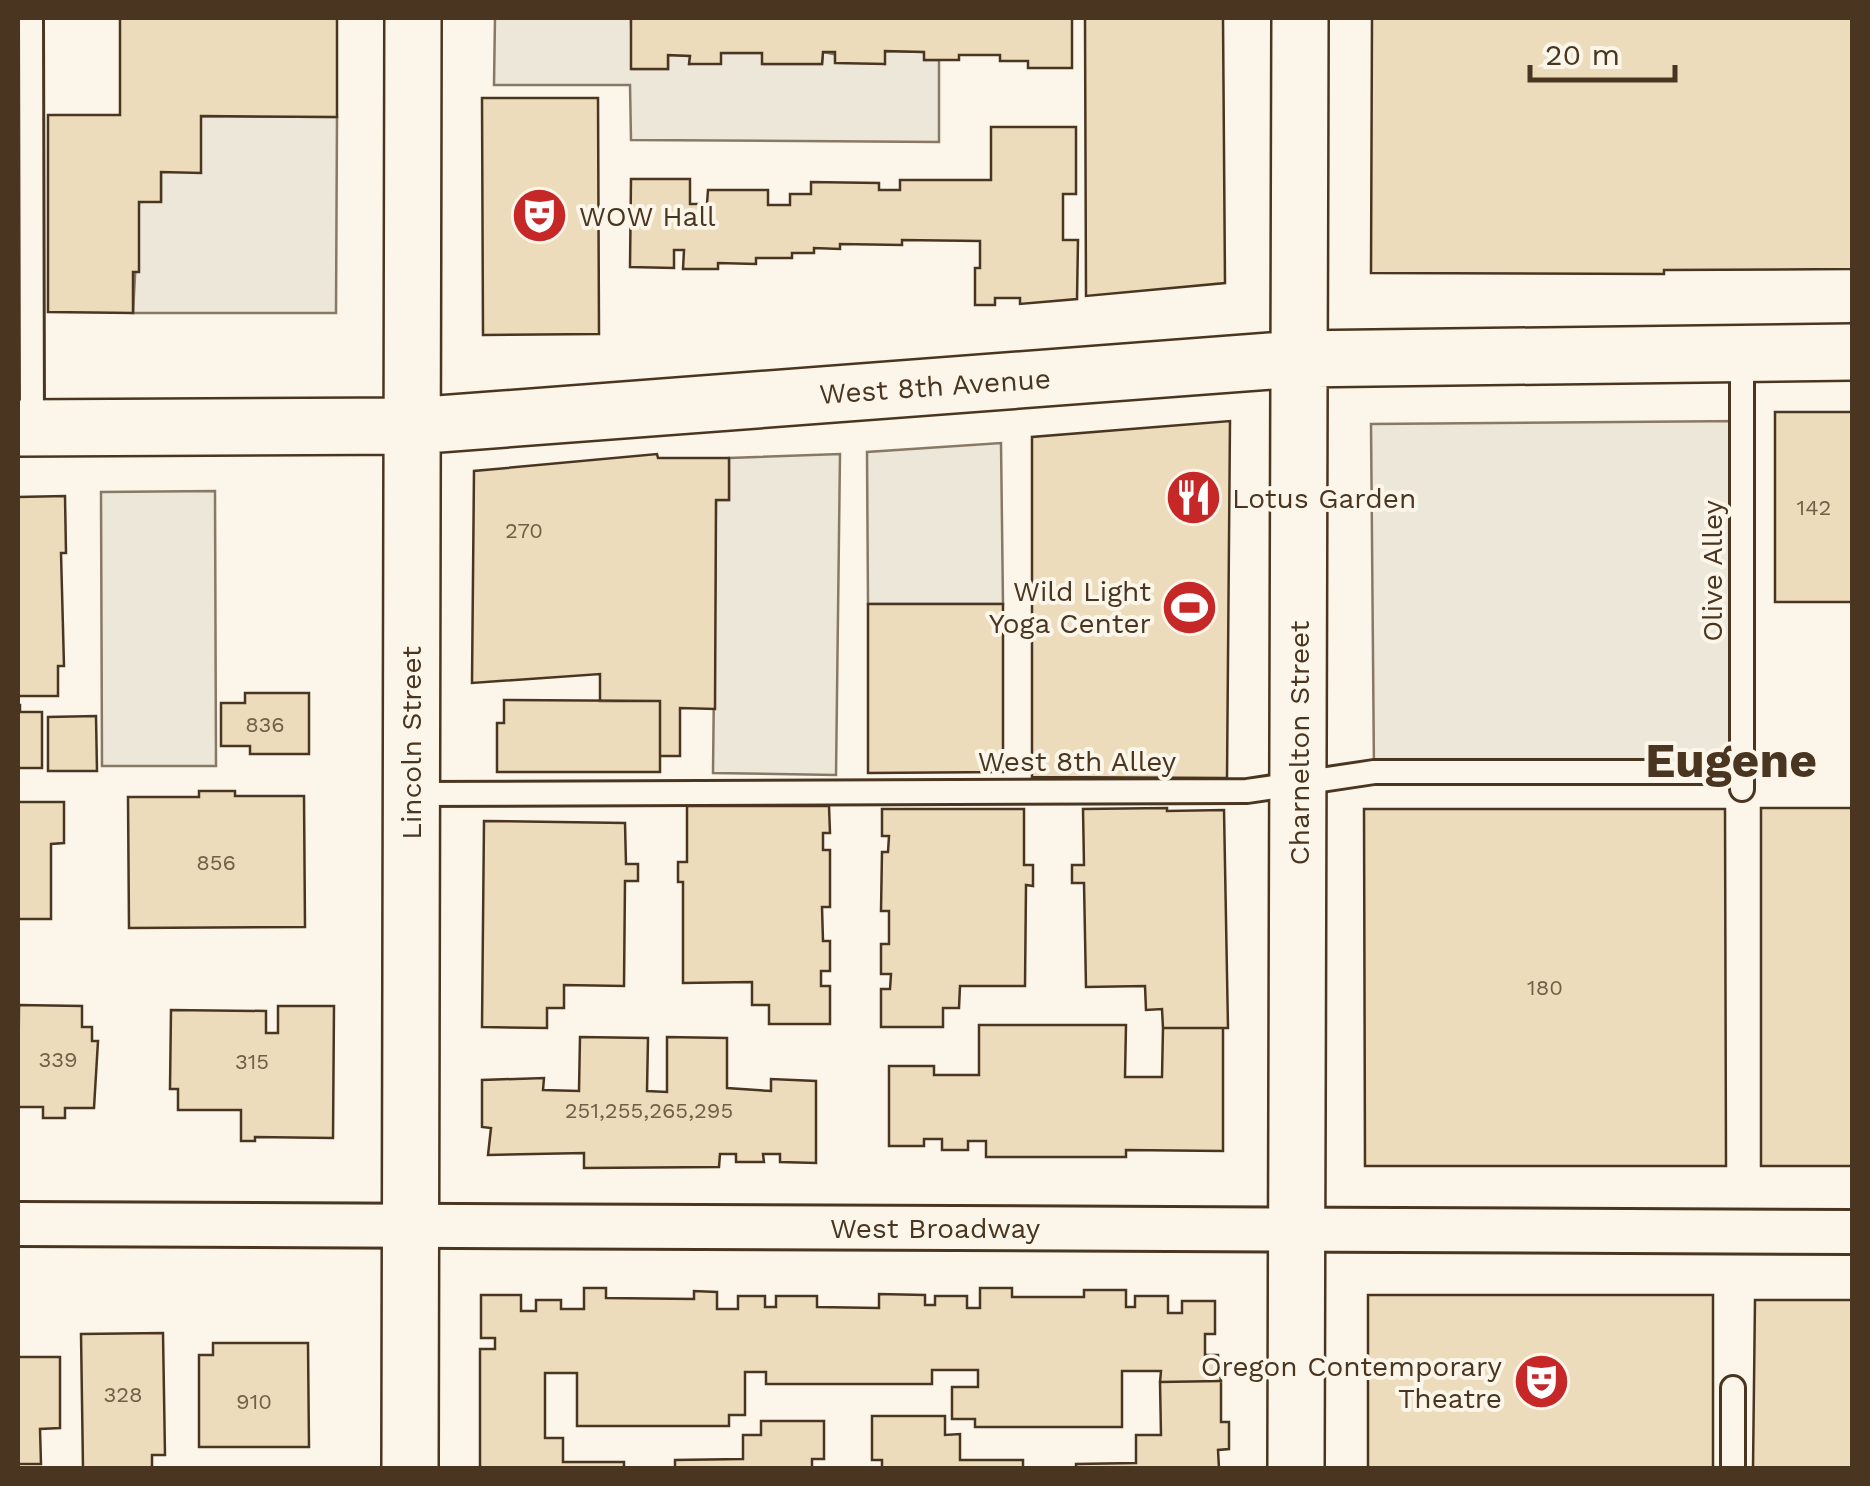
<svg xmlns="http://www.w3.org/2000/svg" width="1870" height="1486" viewBox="0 0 1870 1486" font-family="'Work Sans',sans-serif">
	<rect width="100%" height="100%" fill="#fbf6e9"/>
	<path fill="#ede7d9" stroke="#887966" stroke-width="2.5" d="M495 18H631L632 69H668V55L690 56V64L721 53H762L763 64H822L823 52 884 64 885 51 924 52 925 60H939V142L631 140 630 85H494Z
		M201 116 337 117 336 313H133L139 202 161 201V172Z
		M1742 421V772H1374L1371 424Z
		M1001 443 1003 604H868L867 452Z
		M840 454 836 775 713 773 716 500H729V458Z
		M215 491 216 766H102L101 492Z"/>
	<path fill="#ecdcbc" stroke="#4a3520" stroke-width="2.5" d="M120 18H337V117L201 116V173L161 172V202H139V272H133V313L48 312V115H120Z
		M631 18H1072V68H1028V61H1000V55H959V60H924V52L885 51V64L835 63V52H823L822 64H762V53H721V64H689L690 56 668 55V69H631Z
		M1085 18H1223L1225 283 1086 296Z
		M1372 18H1852V269L1664 270V274L1371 273Z
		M482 98H598L599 334 483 335Z
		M991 127H1076V194H1063V240H1078L1077 299 1020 304V298H995V305H975V268H980V241L902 240V245L840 244V249L814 248V253H792V258H756V264L718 263V269H683L684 250H674V268L630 267 631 179H690V204H707L708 190H768V205H790V194H811V182L879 183V190H900V180H991Z
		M1775 412H1852V602H1775Z
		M1230 421 1227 778 1032 777V437Z
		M657 454 658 458H729V500H716L715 709 680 708V756H660V701H600V674L472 683 474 471Z
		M65 496 66 553H61L64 666H58V696H18V497Z
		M868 604H1003V772L868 773Z
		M245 693H309V754H250V746H221V703H245Z
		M504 700 660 701V772H497V723H504Z
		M18 705H20V712H42V768H18Z
		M96 716 97 771H48V717Z
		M199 791H235V796H304L305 927 129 928 128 797H199Z
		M18 802H64V843L51 844V919H18Z
		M687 806H829L830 833H823V850H830V907H822L823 941H830V971H821V986H830V1024H769V1005H752V982L683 983V882H678V862H687Z
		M1167 808V811L1224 810 1228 1028H1163L1162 1009 1146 1010 1145 986 1086 987 1084 883H1072V865H1084L1083 809Z
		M1761 808H1852V1166H1761Z
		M882 809H1024V865H1033V886L1026 885 1025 986H960L959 1008H943V1027H881V989H890L891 974H881V944H889V911H881L882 852H888L889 836H882Z
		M1364 809H1725L1726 1166H1365Z
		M484 821 625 823 626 864H638V881H625L624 986 564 985V1008H547V1028L482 1027Z
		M19 1005 82 1006V1027H92V1041H98L94 1108H65V1118H43V1107H18Z
		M278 1006H334L333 1138 255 1137V1141H241V1110H178V1089H170L171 1010 266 1011V1033H278Z
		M979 1025H1126L1125 1077H1162L1163 1028H1223V1151L1126 1150V1157H986V1141H968V1150H942V1139H924V1146H889V1066H934V1075H979Z
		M580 1037 648 1038 647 1091 667 1092V1037L727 1038V1088L771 1091V1079L816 1081V1163L780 1162V1154H763L764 1162H736V1154H720L719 1167 584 1168V1153L488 1155 491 1128 482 1127V1080L544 1078 543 1090 579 1091Z
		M584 1288H606V1298L694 1299V1291L717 1292V1309H738V1296H765V1307H776V1296H817V1307L879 1308V1294L925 1295V1305H935V1296H967V1308H980V1288H1012V1297H1084V1290H1126V1307H1135V1296H1168V1313H1182V1301H1215V1334H1205V1355H1218L1221 1381 1160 1382 1161 1371H1122V1427H975V1419H952V1387H978V1370H932V1384H766V1372H745V1415H729V1426H577V1373H545V1438H563V1462H624V1468H480V1349H495V1338H481V1295H521V1311H536V1300H561V1309H584Z
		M1368 1295H1713V1468H1368Z
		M1755 1300H1852V1468H1753Z
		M163 1333 165 1455H152V1468H83L81 1334Z
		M213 1343H308L309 1447H199V1355H213Z
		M18 1357H60V1428L40 1429 41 1464H18Z
		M1221 1381V1422H1229V1449L1218 1450 1219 1468H1076V1464L1136 1463V1435H1161L1160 1382Z
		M872 1416H945V1435L960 1434V1460H1023V1468H882V1460H872Z
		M761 1421H824V1459H812V1468H675V1460L743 1459V1435H761Z"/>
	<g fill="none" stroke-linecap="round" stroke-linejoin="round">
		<defs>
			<path id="lane" d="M31 18 32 428
				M1742 353V789
				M411 794 1247 791 1374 772H1742
				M1733 1388V1468"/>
			<path id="street" d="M18 1224 1852 1232"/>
			<path id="secondary" d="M18 428 412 426 1297 359 1852 352
				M410 1468 413 18
				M1296 1468 1300 18"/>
		</defs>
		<use href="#lane" stroke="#4a3520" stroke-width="28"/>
		<use href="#street" stroke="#4a3520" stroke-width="48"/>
		<use href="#secondary" stroke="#4a3520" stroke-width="60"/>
		<use href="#lane" stroke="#fbf6e9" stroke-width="22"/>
		<use href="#street" stroke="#fbf6e9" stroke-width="42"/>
		<use href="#secondary" stroke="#fbf6e9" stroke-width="55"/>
	</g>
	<defs>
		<symbol id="theatre-disc" viewBox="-11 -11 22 22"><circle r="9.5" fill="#c62828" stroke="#fbf6e9"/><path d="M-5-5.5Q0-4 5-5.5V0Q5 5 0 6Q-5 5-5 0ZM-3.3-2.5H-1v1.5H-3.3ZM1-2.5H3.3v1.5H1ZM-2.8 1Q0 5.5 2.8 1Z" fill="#fff"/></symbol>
		<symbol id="restaurant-disc" viewBox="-11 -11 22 22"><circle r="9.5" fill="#c62828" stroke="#fbf6e9"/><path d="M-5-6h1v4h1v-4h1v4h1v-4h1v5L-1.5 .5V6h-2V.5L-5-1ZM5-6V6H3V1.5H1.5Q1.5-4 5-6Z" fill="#fff"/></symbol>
		<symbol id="stadium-disc" viewBox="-11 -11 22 22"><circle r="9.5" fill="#c62828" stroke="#fbf6e9"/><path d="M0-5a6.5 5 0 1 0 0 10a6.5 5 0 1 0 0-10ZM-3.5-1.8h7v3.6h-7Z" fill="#fff"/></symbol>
	</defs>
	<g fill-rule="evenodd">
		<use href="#theatre-disc" x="508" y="184" width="63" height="63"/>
		<use href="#restaurant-disc" x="1162" y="466" width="63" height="63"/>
		<use href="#stadium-disc" x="1158" y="576" width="63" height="63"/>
		<use href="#theatre-disc" x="1510" y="1350" width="63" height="63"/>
	</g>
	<g text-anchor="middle" stroke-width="8" stroke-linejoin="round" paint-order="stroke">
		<g font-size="22" fill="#725f47">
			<text x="1814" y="515">142</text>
			<text x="524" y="538">270</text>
			<text x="265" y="732">836</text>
			<text x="216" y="870">856</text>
			<text x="1545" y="995">180</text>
			<text x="58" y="1067">339</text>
			<text x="252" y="1069">315</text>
			<text x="649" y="1118">251,255,265,295</text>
			<text x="123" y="1402">328</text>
			<text x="254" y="1409">910</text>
		</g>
		<g font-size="28" fill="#4a3520" stroke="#fbf6e9" text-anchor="start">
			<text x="579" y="226">WOW Hall</text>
			<text x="1232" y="508">Lotus Garden</text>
			<text x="1151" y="601" text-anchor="end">Wild Light<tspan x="1151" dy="32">Yoga Center</tspan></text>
			<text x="1502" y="1376" text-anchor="end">Oregon Contemporary<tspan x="1502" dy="32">Theatre</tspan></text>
		</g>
		<g font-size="28" fill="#4a3520" stroke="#fbf6e9">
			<text transform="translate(935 386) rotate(-4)" y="10">West 8th Avenue</text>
			<text transform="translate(1712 571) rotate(-90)" y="10">Olive Alley</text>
			<text transform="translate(411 743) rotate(-90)" y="10">Lincoln Street</text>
			<text transform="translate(1299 743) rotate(-90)" y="10">Charnelton Street</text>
			<text x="1077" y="771">West 8th Alley</text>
			<text x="935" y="1238">West Broadway</text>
		</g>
		<g font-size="48" font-weight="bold" fill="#4a3520" stroke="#fbf6e9">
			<text x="1731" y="777">Eugene</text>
		</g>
	</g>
	<rect width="1870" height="1486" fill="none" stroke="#4a3520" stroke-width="40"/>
	<path d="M1530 65v15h145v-15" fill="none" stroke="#4a3520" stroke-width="5"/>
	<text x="1545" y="65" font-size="30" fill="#4a3520" stroke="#fbf6e9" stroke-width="8" paint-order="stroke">20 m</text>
</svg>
